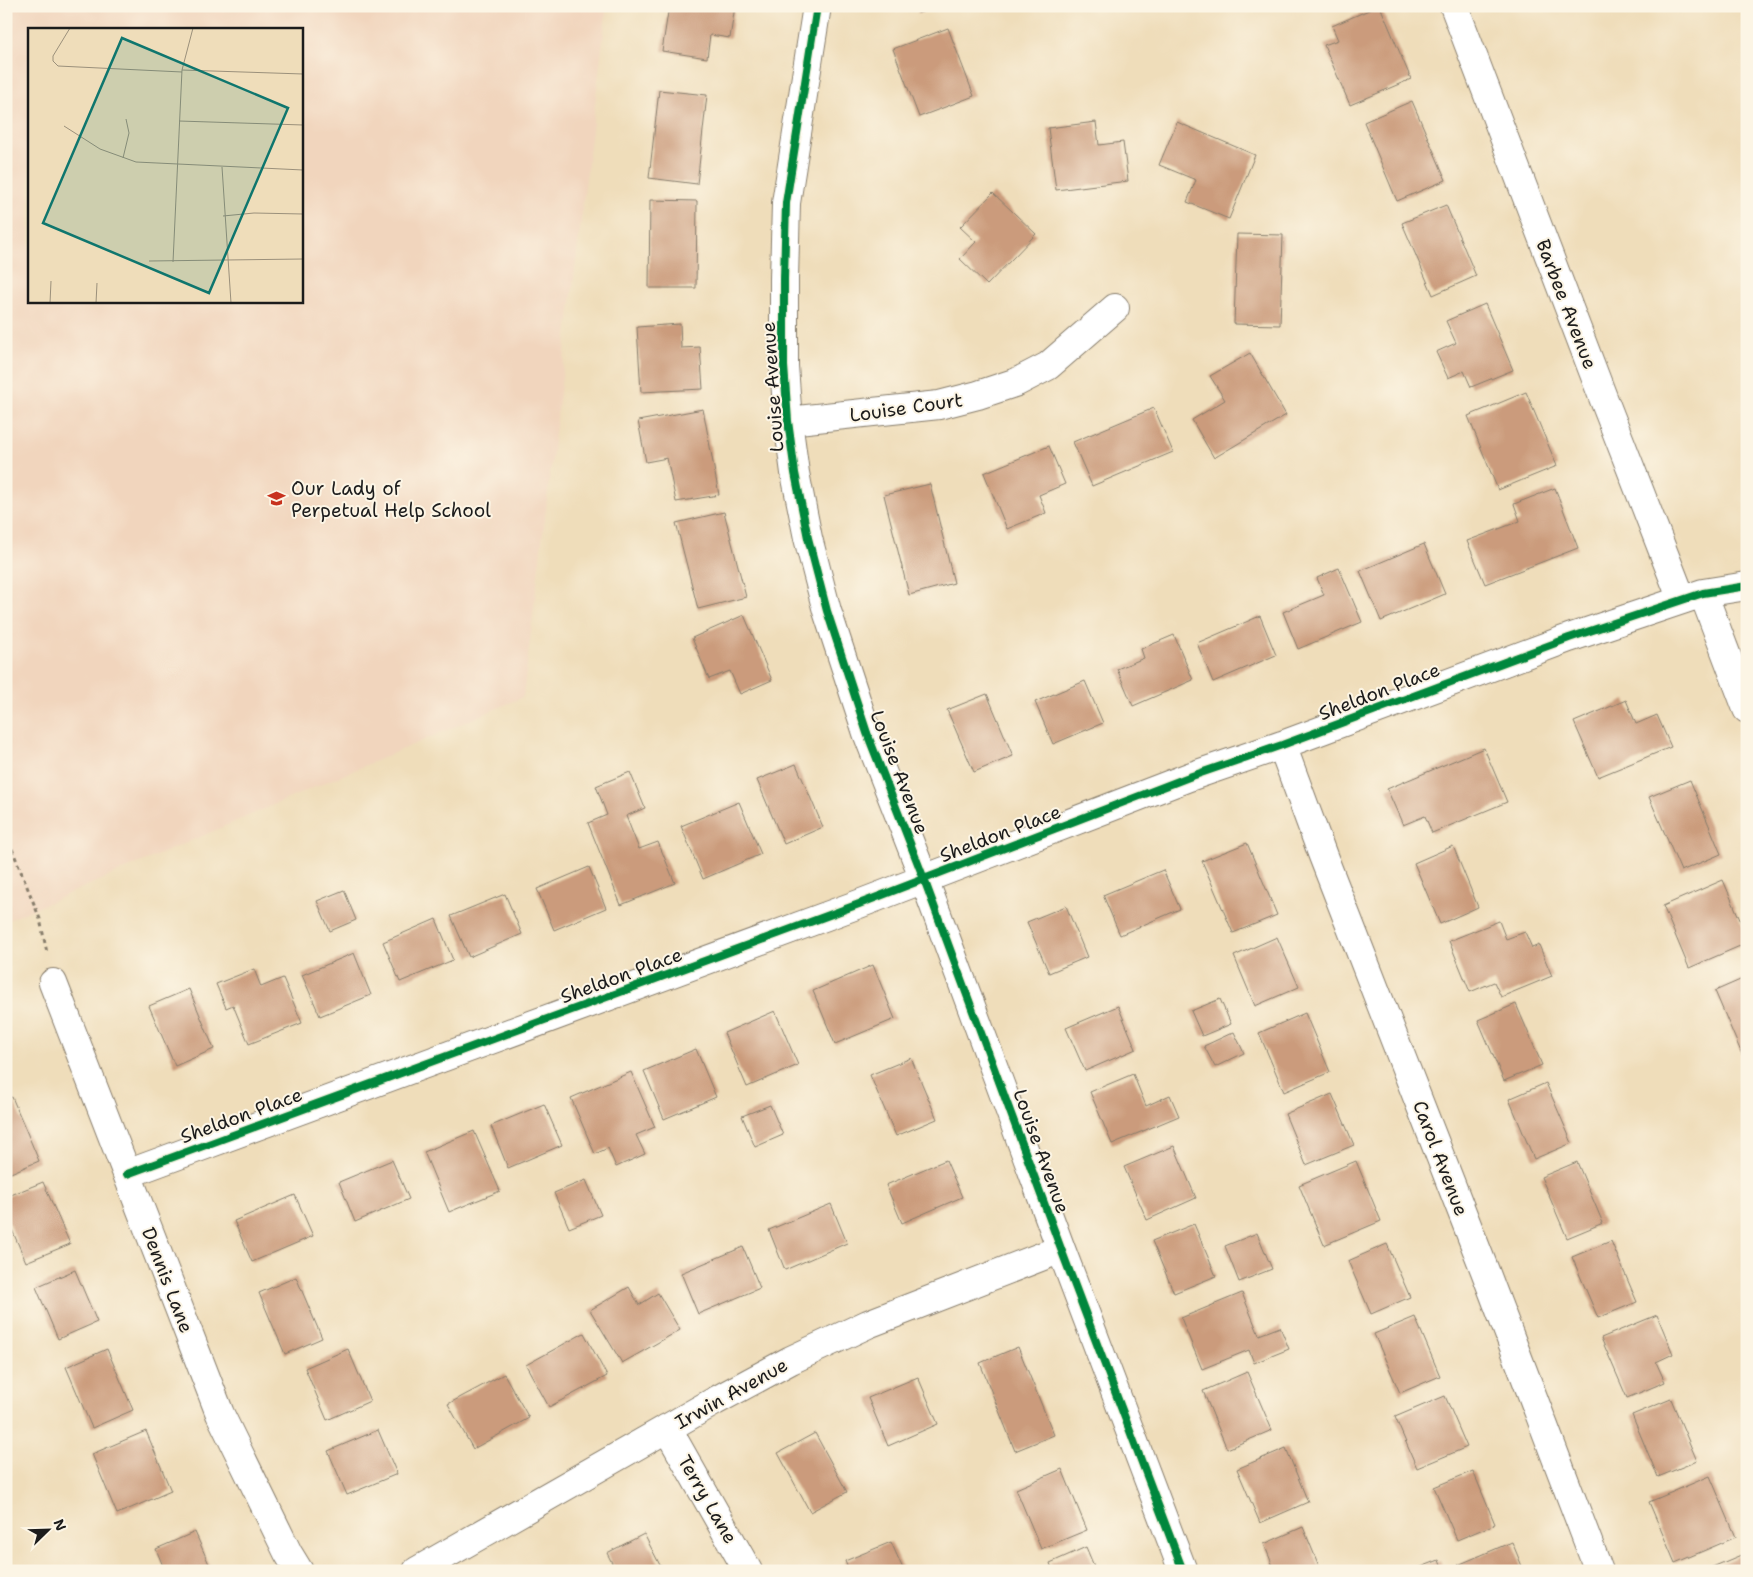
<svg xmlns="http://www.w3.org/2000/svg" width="1753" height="1577" viewBox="0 0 1753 1577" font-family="'Shantell Sans',sans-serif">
	<rect width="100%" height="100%" fill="#fcf5e5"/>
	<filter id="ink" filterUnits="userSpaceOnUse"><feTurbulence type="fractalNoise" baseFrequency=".02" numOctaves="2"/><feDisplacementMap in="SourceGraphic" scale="10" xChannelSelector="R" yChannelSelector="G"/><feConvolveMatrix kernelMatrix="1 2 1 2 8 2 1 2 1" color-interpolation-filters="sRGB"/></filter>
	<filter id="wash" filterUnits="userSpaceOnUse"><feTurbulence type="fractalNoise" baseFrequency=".0096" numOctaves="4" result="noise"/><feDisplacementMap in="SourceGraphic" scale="20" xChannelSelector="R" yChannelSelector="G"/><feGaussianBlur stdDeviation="1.12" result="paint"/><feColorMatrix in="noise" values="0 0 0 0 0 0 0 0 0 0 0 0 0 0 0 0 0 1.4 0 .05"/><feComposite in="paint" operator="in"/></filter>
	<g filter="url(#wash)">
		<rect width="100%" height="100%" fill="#efddba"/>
		<path fill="#f1d5bd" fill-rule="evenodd" d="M6 6H607L523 697 6 921ZM29 29H301V301H29Z"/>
		<g id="blocks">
			<path fill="#cb9b7b" d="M669 6H735L730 38 710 35 707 58 662 51Z
				M916 6H940V7L918 13Z
				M1378 6H1380L1411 79 1350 105 1324 45 1338 40 1332 26Z
				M948 28 974 96 919 117 893 49Z
				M659 90 707 95 697 184 649 178Z
				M1412 101 1446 180 1397 201 1364 122Z
				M1096 122 1099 145 1123 142 1128 181 1056 190 1048 128Z
				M1177 122 1255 155 1229 219 1187 202 1196 180 1159 165Z
				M993 193 1036 234 987 285 960 259 976 242 960 227Z
				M650 200 697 201 696 288H649Z
				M1446 205 1476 276 1433 295 1402 223Z
				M1237 234 1283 235 1280 325 1234 324Z
				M1485 304 1513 370 1471 387 1464 371 1448 378 1436 352 1456 343 1446 321Z
				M680 324 681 348 700 347 703 389 641 392 637 327Z
				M1250 353 1286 415 1214 458 1192 420 1225 400 1210 376Z
				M1526 392 1557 466 1498 490 1468 416Z
				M1154 408 1173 452 1092 486 1073 442Z
				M703 409 719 495 676 502 667 458 646 462 638 421Z
				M1049 446 1065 484 1039 495 1046 513 1007 529 984 473Z
				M930 484 954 583 909 595 884 495Z
				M1555 488 1578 548 1485 584 1467 541 1520 521 1514 504Z
				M724 512 746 597 698 609 676 523Z
				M1424 544 1445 594 1381 621 1360 571Z
				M1339 568 1362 622 1298 649 1283 612 1324 595 1317 578Z
				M744 615 772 680 740 694 730 671 709 679 692 638Z
				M1260 616 1276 655 1213 682 1197 643Z
				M1174 635 1193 680 1133 706 1117 669 1144 658 1141 649Z
				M1085 681 1103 723 1053 744 1035 702Z
				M987 694 1013 756 974 772 947 710Z
				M1626 700 1636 724 1657 715 1671 747 1598 777 1574 722Z
				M1484 748 1507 802 1432 833 1425 816 1403 825 1387 789Z
				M796 764 823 827 784 844 757 780Z
				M630 772 645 808 626 816 639 849 658 842 675 883 621 905 588 823 607 815 596 786Z
				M1690 780 1721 854 1681 871 1649 797Z
				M739 802 761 854 703 879 681 826Z
				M1247 843 1277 915 1233 933 1202 861Z
				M1453 846 1478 907 1440 924 1414 863Z
				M589 867 606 908 554 930 537 889Z
				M1163 870 1180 909 1120 935 1103 895Z
				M1723 880 1747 936V943L1689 968 1663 906Z
				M344 890 356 920 330 931 317 901Z
				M505 894 522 934 469 957 451 916Z
				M1066 906 1087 957 1049 973 1027 922Z
				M436 919 453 960 400 982 383 942Z
				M1499 921 1506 939 1525 932 1532 948 1539 945 1552 976 1501 997 1494 982 1470 992 1449 941Z
				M1277 937 1299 987 1255 1006 1234 956Z
				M354 953 371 995 320 1016 302 975Z
				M873 965 895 1019 835 1044 813 991Z
				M254 969 261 987 283 978 302 1023 249 1044 233 1005 226 1008 216 984Z
				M1747 977V1066L1715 991Z
				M189 989 214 1049 175 1066 149 1006Z
				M1220 999 1231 1024 1202 1036 1191 1011Z
				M1516 1004 1542 1065 1504 1081 1478 1020Z
				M1118 1006 1136 1049 1085 1071 1066 1028Z
				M775 1011 798 1065 747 1087 724 1033Z
				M1305 1013 1330 1072 1284 1092 1259 1033Z
				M1234 1032 1244 1053 1215 1067 1204 1046Z
				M696 1049 716 1097 664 1119 644 1071Z
				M911 1058 937 1119 896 1136 870 1075Z
				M6 1066 11 1076 6 1078Z
				M631 1072 655 1127 636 1135 645 1154 616 1167 608 1148 595 1154 571 1098Z
				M1133 1074 1146 1106 1170 1095 1179 1116 1112 1144 1090 1092Z
				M1546 1083 1572 1143 1534 1159 1509 1099Z
				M1332 1094 1354 1145 1306 1165 1285 1114Z
				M12 1097 39 1161 6 1175V1099Z
				M544 1104 562 1145 508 1168 491 1126Z
				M770 1105 783 1135 755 1147 742 1116Z
				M474 1131 500 1191 449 1212 424 1152Z
				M1174 1146 1196 1198 1147 1220 1124 1167Z
				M392 1160 409 1199 355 1222 339 1182Z
				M946 1160 962 1197 902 1223 886 1185Z
				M1356 1161 1381 1221 1324 1245 1299 1185Z
				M1577 1162 1603 1223 1567 1238 1541 1177Z
				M586 1180 601 1215 569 1228 554 1193Z
				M43 1182 70 1244 26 1262 6 1216V1197Z
				M295 1195 313 1236 252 1262 234 1221Z
				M831 1204 847 1243 785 1270 769 1230Z
				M1194 1224 1216 1276 1174 1293 1152 1241Z
				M1257 1233 1272 1269 1239 1282 1225 1246Z
				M1611 1241 1637 1302 1598 1318 1572 1257Z
				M1387 1244 1410 1297 1371 1314 1348 1261Z
				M743 1247 760 1288 698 1314 681 1273Z
				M75 1270 97 1322 58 1339 36 1287Z
				M296 1277 322 1338 285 1354 259 1293Z
				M629 1287 639 1305 658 1293 680 1330 622 1363 590 1310Z
				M1242 1293 1259 1335 1280 1327 1289 1349 1254 1363 1249 1350 1202 1369 1181 1318Z
				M1657 1315 1673 1354 1656 1362 1665 1382 1627 1398 1601 1338Z
				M1415 1317 1440 1376 1400 1393 1374 1334Z
				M584 1333 607 1376 549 1407 526 1365Z
				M1018 1347 1054 1435 1015 1451 980 1363Z
				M107 1349 133 1410 92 1428 66 1367Z
				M348 1349 370 1401 327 1420 305 1368Z
				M1247 1372 1272 1430 1227 1449 1203 1391Z
				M504 1374 529 1418 473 1449 448 1404Z
				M918 1377 938 1424 888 1446 868 1398Z
				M1445 1396 1467 1447 1417 1468 1395 1417Z
				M1671 1399 1697 1461 1658 1477 1632 1415Z
				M378 1430 397 1474 347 1495 328 1451Z
				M146 1431 171 1491 117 1514 92 1454Z
				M815 1433 847 1492 810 1512 778 1453Z
				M1286 1448 1308 1502 1260 1523 1237 1469Z
				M1062 1469 1087 1530 1041 1549 1016 1489Z
				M1473 1471 1495 1524 1457 1540 1434 1487Z
				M1710 1476 1736 1537 1675 1563 1649 1502Z
				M1303 1527 1321 1571H1275L1264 1544Z
				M195 1532 212 1571H165L156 1549Z
				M644 1534 663 1571H616L607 1553Z
				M891 1542 904 1571H849L845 1561Z
				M1512 1542 1524 1571H1460L1458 1565Z
				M1086 1547 1096 1571H1053L1050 1563Z
				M1741 1555 1747 1571H1703Z
				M1439 1560 1443 1571H1411Z"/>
		</g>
	</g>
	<g filter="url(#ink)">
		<use href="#blocks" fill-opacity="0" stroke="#867c6b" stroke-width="1"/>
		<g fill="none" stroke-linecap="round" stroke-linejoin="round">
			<defs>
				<path id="minor" d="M817 6 786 203 784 279V366L788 421 795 473 808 538 827 611 867 733 924 879 1061 1249 1183 1571
					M1454 6 1604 400 1682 600
					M788 421 939 405 978 395 1017 382 1048 366 1115 308
					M1703 593 1747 709
					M1282 745 1323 856 1485 1271 1599 1571
					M53 983 220 1414 288 1553 299 1571
					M127 1174 859 904 1189 777 1282 745 1569 638 1703 593 1747 586
					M667 1428 748 1571
					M417 1571 715 1401 791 1360 868 1324 1061 1249"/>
			</defs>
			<use href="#minor" stroke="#867c6b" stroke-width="30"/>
			<path stroke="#867c6b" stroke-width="3" stroke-dasharray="4 4" stroke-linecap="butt" d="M6 834 40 919 47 953"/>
			<use href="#minor" stroke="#fff" stroke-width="28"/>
			<defs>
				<path id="cycleway" d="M817 6 786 203 784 279V366L788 421 795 473 808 538 827 611 867 733 924 879 1061 1249 1183 1571
					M127 1174 859 904 1189 777 1282 745 1569 638 1703 593 1747 586"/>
			</defs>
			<use href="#cycleway" stroke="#fcf5e5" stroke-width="11"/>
			<use href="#cycleway" stroke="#00873e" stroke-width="8"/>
		</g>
	</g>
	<defs>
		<symbol id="school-bare" viewBox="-9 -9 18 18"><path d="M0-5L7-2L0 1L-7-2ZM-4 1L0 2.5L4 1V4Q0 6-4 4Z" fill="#c8321e" stroke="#fcf5e5" stroke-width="2.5" paint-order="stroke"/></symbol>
	</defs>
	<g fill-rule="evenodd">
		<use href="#school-bare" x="264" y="486" width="25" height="25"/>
	</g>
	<g text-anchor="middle" stroke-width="4" stroke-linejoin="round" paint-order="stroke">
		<g font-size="19" fill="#1c1c1c" stroke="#fcf5e5">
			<text transform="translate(1567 304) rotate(69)" y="7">Barbee Avenue</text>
			<text transform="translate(772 387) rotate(-94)" y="7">Louise Avenue</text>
			<text transform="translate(906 407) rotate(-8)" y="7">Louise Court</text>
			<text transform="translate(1379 691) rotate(-21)" y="7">Sheldon Place</text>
			<text transform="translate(900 772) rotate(69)" y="7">Louise Avenue</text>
			<text transform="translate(1000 833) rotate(-21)" y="7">Sheldon Place</text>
			<text transform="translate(621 975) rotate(-20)" y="7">Sheldon Place</text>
			<text transform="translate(241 1115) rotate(-20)" y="7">Sheldon Place</text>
			<text transform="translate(1042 1151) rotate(70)" y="7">Louise Avenue</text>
			<text transform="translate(1441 1158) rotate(69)" y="7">Carol Avenue</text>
			<text transform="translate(168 1280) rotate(69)" y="7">Dennis Lane</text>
			<text transform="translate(731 1393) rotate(-29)" y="7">Irwin Avenue</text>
			<text transform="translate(708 1499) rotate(60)" y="7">Terry Lane</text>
		</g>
		<g font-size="19" fill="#1c1c1c" stroke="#fcf5e5" text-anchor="start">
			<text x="291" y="495">Our Lady of<tspan x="291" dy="22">Perpetual Help School</tspan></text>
		</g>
	</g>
	<g transform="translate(28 28)">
		<rect width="275" height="275" fill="#efddba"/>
		<path fill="none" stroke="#9b907b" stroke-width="1" d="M42 0 25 28V33L30 38 154 44M154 42 275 46M151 93 275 97M36 98 72 121 108 134 275 142M95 130 101 105 98 91M194 139 203 275M195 188 226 185 275 186M121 233 275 231M145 234 154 42 165 0M22 275 23 253M68 275 69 255"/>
		<path fill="#0f766e" fill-opacity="0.15" stroke="#0f766e" stroke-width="2.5" d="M94 10 260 80 181 265 15 195Z"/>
		<rect width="275" height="275" fill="none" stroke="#1c1c1c" stroke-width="2.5"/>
	</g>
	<rect width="1753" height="1577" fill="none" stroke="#fcf5e5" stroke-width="25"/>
	<g transform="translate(48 1530) rotate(67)" stroke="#fcf5e5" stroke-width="4" paint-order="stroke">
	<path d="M0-4L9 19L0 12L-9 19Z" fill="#1c1c1c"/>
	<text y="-8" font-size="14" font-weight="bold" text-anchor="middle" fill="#1c1c1c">N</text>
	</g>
</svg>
